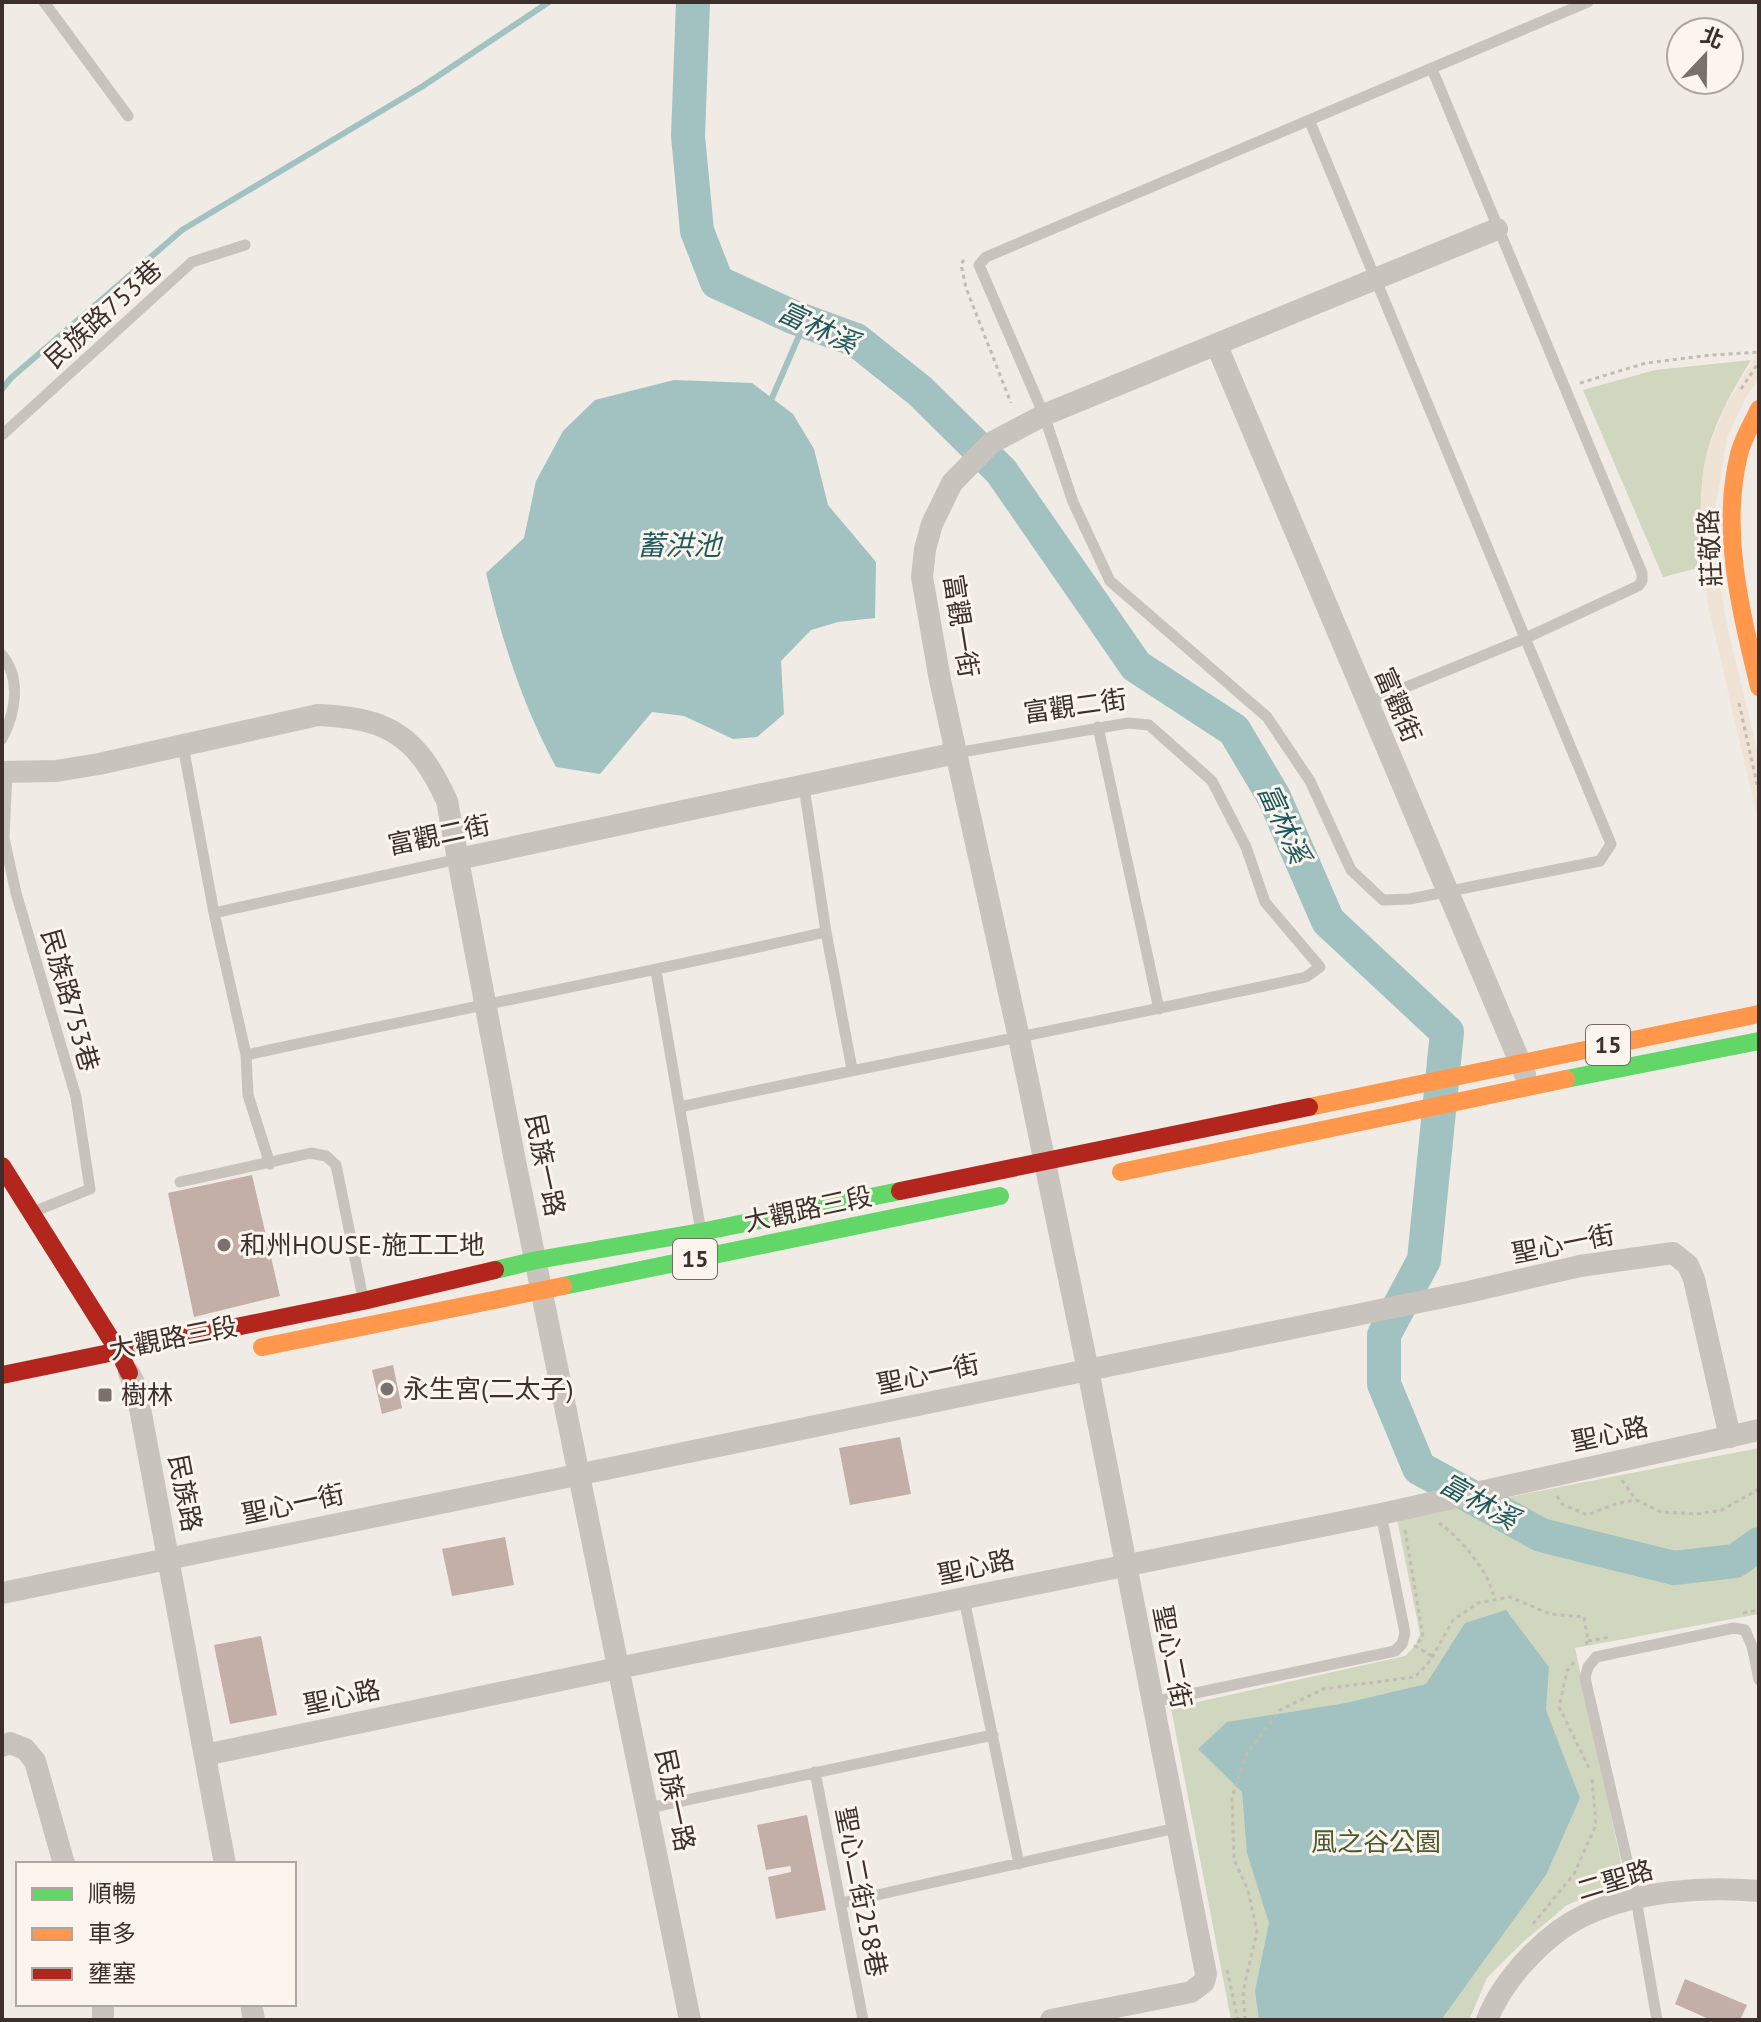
<svg xmlns="http://www.w3.org/2000/svg" width="1761" height="2022" viewBox="0 0 1761 2022" font-family="'PT Sans','Noto Sans TC',sans-serif">
	<rect width="100%" height="100%" fill="#f0ebe5"/>
	<path fill="#d1d6bf" d="M1751 360C1730 394 1708 433 1703 474 1699 505 1701 536 1702 567L1663 577 1583 390 1655 370Z
		M1759 1448V1614L1575 1648 1625 1881 1567 1905 1522 1943 1487 1978 1469 2020H1231L1171 1708 1405 1656 1415 1646 1420 1634 1397 1519Z"/>
	<path fill="#eee3d5" d="M1759 351V378L1745 399 1727 438 1716 504 1718 569 1725 616 1759 759V826L1709 609 1702 567 1700 518 1703 473 1709 446 1725 407Z"/>
	<path fill="#a1c2c1" d="M674 380 752 383 793 414 814 449 828 505 876 562 875 618 838 622 811 630 781 661 784 714 757 737 733 739 684 716 652 712 600 774 556 767C523 706 502 641 486 573L524 538 536 481 563 431 595 400Z
		M1506 1610 1549 1667 1546 1710 1580 1798 1546 1875 1441 2020H1259L1255 1991 1269 1923 1247 1853 1242 1792 1198 1749 1227 1722 1346 1703 1426 1684 1465 1623Z"/>
	<g fill="none" stroke-linecap="round" stroke-linejoin="round">
		<path stroke="#a1c2c1" stroke-width="6" d="M2 389 11 378 182 230 423 86 549 2
			M772 398 805 322"/>
		<path stroke="#a1c2c1" stroke-width="34" d="M693 2 688 136 697 231 717 282 793 317 856 340 920 391 1001 471 1136 666 1234 730 1274 797 1328 921 1447 1032 1424 1260 1384 1335V1384L1419 1468 1541 1535 1674 1568 1735 1561 1759 1544"/>
	</g>
	<path fill="#c3afa7" d="M252 1175 280 1296 194 1317 168 1193Z
		M393 1365 402 1408 382 1414 372 1370Z
		M900 1437 911 1494 850 1505 839 1448Z
		M505 1537 514 1585 452 1596 442 1549Z
		M261 1636 277 1715 230 1724 214 1645Z
		M807 1815 826 1910 776 1919 768 1877 791 1872V1869L790 1866 766 1870 757 1825Z
		M1685 1979 1747 2005 1740 2020H1711L1675 2004Z"/>
	<g fill="none" stroke-linecap="round" stroke-linejoin="round">
		<path stroke="#c2bbb6" stroke-width="3" stroke-dasharray="4 4" stroke-linecap="butt" d="M964 260 961 264 966 288 1011 403
			M1580 383 1646 363 1711 355 1759 352
			M1741 389 1759 362
			M1739 703 1759 793
			M1622 1480 1636 1500
			M1557 1496 1562 1504 1587 1515 1615 1504 1636 1500 1661 1512 1697 1514 1722 1510 1759 1489
			M1439 1523C1460 1537 1490 1573 1494 1598
			M1405 1530 1423 1637 1415 1646 1432 1656
			M1743 1613 1759 1610
			M1588 1641 1610 1637
			M1574 1662 1567 1671 1559 1707 1589 1768
			M1533 1924 1574 1874 1596 1825 1592 1779
			M1227 1970 1238 2020
			M1245 2020 1243 1991 1257 1932 1248 1890 1234 1860 1232 1797 1247 1753 1280 1710 1323 1689 1415 1677 1430 1661 1453 1620 1478 1603 1510 1597 1550 1614 1584 1617 1588 1641 1585 1645"/>
		<path stroke="#c9c3be" stroke-width="11" d="M44 2 128 116
			M1310 122 1611 844 1600 861 1410 899 1383 900 1351 870 1310 781 1267 717 1110 581 1073 502 1044 415 979 265 986 257 1588 2
			M2 435 192 262 245 245
			M2 655C22 679 15 714 2 739
			M1367 703 1526 638 1638 586 1642 581V573L1432 69
			M1098 727 1159 1009
			M183 746 214 913 246 1055 248 1095 270 1164
			M7 771 4 838 16 893 76 1097 90 1189 33 1212
			M804 787 826 932 852 1069
			M214 913 458 859
			M656 971 700 1226
			M246 1055C439 1013 633 976 826 932
			M680 1107C888 1062 1097 1023 1306 977L1320 967 1265 902 1246 847 1212 781 1149 725 1128 723 956 753
			M180 1182 311 1153 326 1156 336 1165 363 1298
			M964 1599 1019 1864
			M1153 1702 1395 1651 1402 1644 1405 1633 1381 1514
			M815 1772 863 2020
			M649 1808 993 1735
			M841 1903 1176 1828
			M1657 2020 1636 1899 1585 1678 1588 1667 1596 1657 1734 1628 1745 1630 1752 1646 1759 1680"/>
		<path stroke="#c9c3be" stroke-width="22" d="M1217 346 1525 1074
			M2 772 56 771 99 764 318 715C389 718 417 736 447 801L514 1156 690 2020
			M458 859 956 753
			M129 1373 136 1387 225 1864
			M2 1593 1468 1292 1580 1266 1673 1253 1688 1265 1694 1279 1730 1437
			M2 1746 10 1743 25 1749 35 1761 64 1864
			M205 1755 618 1668 1381 1514 1759 1430
			M103 2004V2020
			M251 2004 254 2020
			M1051 2020 1191 1992 1204 1982 1206 1974 1088 1370 1019 1038 940 680 922 577 925 549 932 524 952 483 991 443 1044 415 1497 229
			M1487 2020C1503 1979 1545 1934 1585 1915 1637 1891 1703 1886 1759 1891"/>
		<path stroke="#63d668" stroke-width="18" d="M1566 1079 1759 1041
			M495 1270 537 1260 701 1232 900 1191
			M563 1286 1000 1196"/>
		<path stroke="#ff974d" stroke-width="18" d="M1759 409C1752 424 1743 438 1739 454 1720 532 1741 611 1759 687
			M1309 1107 1759 1014
			M1121 1172 1566 1079
			M262 1347 563 1286"/>
		<path stroke="#b3261e" stroke-width="18" d="M2 1166 119 1352 129 1373
			M900 1191 1309 1107
			M2 1375 363 1301 495 1270"/>
	</g>
	<g fill="#7a716c" stroke="#fbf5ee" stroke-width="3">
		<circle cx="224" cy="1245" r="8"/>
		<circle cx="387" cy="1389" r="8"/>
		<rect x="97" y="1387" width="16" height="16" rx="4"/>
	</g>
	<g text-anchor="middle" stroke-width="6" stroke-linejoin="round" paint-order="stroke">
		<g fill="#fbf5ee" stroke="#756b66" stroke-width="2">
			<rect x="1586" y="1025" width="44" height="40" rx="6"/>
			<rect x="673" y="1239" width="44" height="40" rx="6"/>
		</g>
		<g font-size="24" font-weight="bold" fill="#3b302b">
			<text x="1608" y="1053">15</text>
			<text x="695" y="1267">15</text>
		</g>
		<g font-size="26" fill="#3b302b" stroke="#fbf5ee">
			<text transform="translate(103 314) rotate(-42)" y="9">民族路753巷</text>
			<text transform="translate(1710 548) rotate(-93)" y="9">莊敬路</text>
			<text transform="translate(961 626) rotate(81)" y="9">富觀一街</text>
			<text transform="translate(1398 705) rotate(67)" y="9">富觀街</text>
			<text transform="translate(1075 706) rotate(-8)" y="9">富觀二街</text>
			<text transform="translate(439 835) rotate(-12)" y="9">富觀二街</text>
			<text transform="translate(70 1000) rotate(74)" y="9">民族路753巷</text>
			<text transform="translate(545 1165) rotate(78)" y="9">民族一路</text>
			<text transform="translate(808 1209) rotate(-12)" y="9">大觀路三段</text>
			<text transform="translate(1563 1244) rotate(-11)" y="9">聖心一街</text>
			<text transform="translate(173 1338) rotate(-11)" y="9">大觀路三段</text>
			<text transform="translate(928 1374) rotate(-12)" y="9">聖心一街</text>
			<text transform="translate(1610 1434) rotate(-12)" y="9">聖心路</text>
			<text transform="translate(185 1493) rotate(79)" y="9">民族路</text>
			<text transform="translate(293 1504) rotate(-12)" y="9">聖心一街</text>
			<text transform="translate(976 1567) rotate(-12)" y="9">聖心路</text>
			<text transform="translate(1172 1657) rotate(79)" y="9">聖心二街</text>
			<text transform="translate(342 1697) rotate(-12)" y="9">聖心路</text>
			<text transform="translate(675 1800) rotate(78)" y="9">民族一路</text>
			<text transform="translate(1615 1880) rotate(-17)" y="9">二聖路</text>
			<text transform="translate(861 1892) rotate(79)" y="9">聖心二街258巷</text>
		</g>
		<g font-size="26" fill="#3b302b" stroke="#fbf5ee" text-anchor="start">
			<text x="240" y="1254">和州HOUSE-施工工地</text>
			<text x="403" y="1398">永生宮(二太子)</text>
			<text x="121" y="1404">樹林</text>
		</g>
		<g font-size="26" fill="#4a5a2e" stroke="#fbf5ee">
			<text x="1376" y="1851">風之谷公園</text>
		</g>
		<g font-size="28" font-style="italic" fill="#1f5a5e" stroke="#fbf5ee">
			<text transform="translate(818 327) rotate(25)" y="10">富林溪</text>
			<text x="679" y="555">蓄洪池</text>
			<text transform="translate(1284 823) rotate(65)" y="10">富林溪</text>
			<text transform="translate(1479 1501) rotate(29)" y="10">富林溪</text>
		</g>
	</g>
	<rect width="1761" height="2022" fill="none" stroke="#3b302b" stroke-width="8"/>
	<rect x="16" y="1862" width="280" height="144" fill="#fbf5ee" stroke="#aea6a0" stroke-width="2"/>
	<rect x="32" y="1888" width="40" height="12" fill="#63d668" stroke="#aea6a0" stroke-width="2"/>
	<text x="88" y="1902" font-size="24" fill="#3b302b">順暢</text>
	<rect x="32" y="1928" width="40" height="12" fill="#ff974d" stroke="#aea6a0" stroke-width="2"/>
	<text x="88" y="1942" font-size="24" fill="#3b302b">車多</text>
	<rect x="32" y="1968" width="40" height="12" fill="#b3261e" stroke="#aea6a0" stroke-width="2"/>
	<text x="88" y="1982" font-size="24" fill="#3b302b">壅塞</text>
	<g transform="translate(1705 56) rotate(22)"><circle r="38" fill="#fbf5ee" stroke="#aea6a0" stroke-width="2"/>
	<path d="M0-6L14 30L0 20L-14 30Z" fill="#7a716c"/>
	<text y="-12" font-size="22" font-weight="bold" text-anchor="middle" fill="#3b302b">北</text>
	</g>
</svg>
